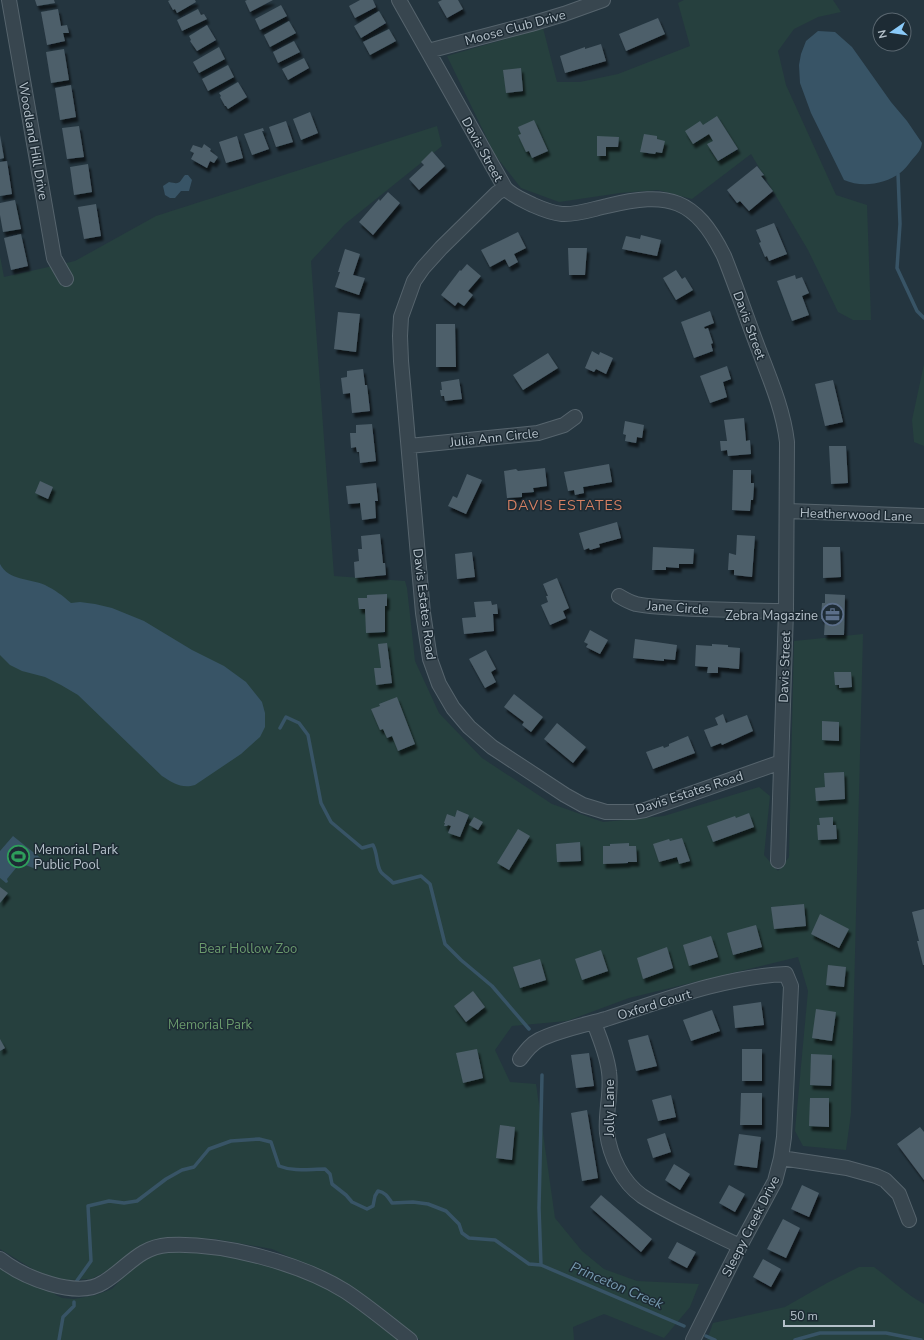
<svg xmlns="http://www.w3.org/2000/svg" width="924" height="1340" viewBox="0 0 924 1340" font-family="'Nunito Sans',sans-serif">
	<defs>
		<filter id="shadow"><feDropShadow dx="2.5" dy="4.5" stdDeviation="1" flood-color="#0009"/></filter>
	</defs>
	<rect width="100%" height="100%" fill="#24353f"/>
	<path fill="#26403e" d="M684 0H833L841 12 818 17 794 29 778 51 786 85 836 195 867 205 871 320H853L838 312 808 250 751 154 692 199 658 190 620 193 559 202 521 188 495 155 447 56 543 28 557 82H580L618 74 690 46 678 3Z
		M437 126 442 146 345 224 311 261 334 576 405 581 407 588 415 661 439 713 482 758 552 804 603 822 664 816 759 787 770 796 764 855 778 871 789 857 794 641 863 634 851 1113 846 1150 803 1146 795 1131 808 991 798 957 629 998 567 1021 512 1026 495 1050 510 1082 536 1084 555 1218 582 1251 604 1269 637 1281 699 1284 690 1307 664 1338 604 1314 573 1327 574 1340H420L331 1276 272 1249 215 1239 173 1237 162 1240 125 1258 107 1271 91 1279 68 1280 44 1276 0 1249V256L4 277 75 261 156 216Z
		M924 364V446L914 442 912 420Z
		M179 1250 213 1253 248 1259 296 1273 342 1295 402 1340H0V1264L49 1288 56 1295 62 1298 74 1299 96 1295 112 1289 131 1269 151 1254Z
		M859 1267H874C890 1279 906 1294 924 1304V1340H707L713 1323 785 1307 827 1283Z"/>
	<path fill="#385466" d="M818 31 835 32 852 47 891 102 907 121 922 143C921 151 916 155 911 161 908 165 904 170 900 173 885 184 862 188 844 180L811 113 800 83 799 65 801 54 806 41Z
		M185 175H188L192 180 189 191H181L175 198H170L165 195 163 186 169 182C181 185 179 182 185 175Z
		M0 564C9 581 29 578 45 585 55 590 62 595 71 603L80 602 95 604 112 608 144 621 192 650 224 666 246 682 262 702 265 713V727L260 737 241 754 195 785C182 789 173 783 162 776L78 695 61 685 45 677 22 671 10 665 0 655Z
		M13 836 43 860 36 869 20 863 7 879 8 882 6 883 0 878V851Z"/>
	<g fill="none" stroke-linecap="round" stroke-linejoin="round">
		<path stroke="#385466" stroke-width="3.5" d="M898 174 900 224 897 268 917 311 924 318
			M280 728 286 717 299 723 308 735 321 803 331 822 362 848 373 845C378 854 376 865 381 872 384 876 390 879 393 883L421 876 430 884 445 944 461 960 492 986 529 1029
			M541 1265 539 1208 542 1075
			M76 1282 91 1261 88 1206 109 1201 124 1203 137 1201 166 1179 182 1170 194 1167 209 1149 231 1141 259 1139 271 1142 279 1166C294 1172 309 1169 325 1169L330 1174 332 1184 346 1195 352 1202 367 1209 373 1206 375 1196 378 1191C385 1192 388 1197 392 1203L413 1202 428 1204 446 1211 459 1224 462 1233 469 1238 495 1240 529 1264 541 1265 684 1326
			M706 1336 715 1340
			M59 1340 63 1317 74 1306V1302
			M795 1340 820 1333H886L921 1340"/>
	</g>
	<path fill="#4d5f6a" filter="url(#shadow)" d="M35 0H54L55 3 37 6Z
		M170 0H195L196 2 177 13 175 9 173 10 168 1Z
		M247 0H273L250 12 245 1Z
		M360 0H373L376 7 355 18 349 6Z
		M442 0H458L463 9 447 18 438 2Z
		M281 5 287 16 260 30 255 19Z
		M58 9 61 26 67 25 69 33H63L65 41 47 45 41 12Z
		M198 9 201 15 204 14 207 19 182 31 177 20Z
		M379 11 386 23 361 38 354 26Z
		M658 18 665 34 626 51 619 34Z
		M289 21 296 33 270 47 264 35Z
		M207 25 216 40 197 51 190 41 191 40 189 36Z
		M389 29 396 41 370 55 363 42Z
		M294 41 300 52 278 63 273 52Z
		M601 44 606 61 565 73 560 56 585 47V49Z
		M219 47 225 59 199 73 193 62Z
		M64 49 69 80 51 83 46 52Z
		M304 58 309 68 288 80 282 69Z
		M228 65 234 77 208 91 202 79Z
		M521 68 523 91 506 93 503 70Z
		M238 82 247 97 228 109 226 106H225L220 97 221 96 219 93Z
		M71 85 76 117 60 120 55 88Z
		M310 112 318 133 301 140 293 119Z
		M717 116 738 149 718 161 707 144 713 141 709 134 693 144 685 131 700 121 703 125Z
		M534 120 548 151 532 158 529 151 526 152 518 135 521 134 518 127Z
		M286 121 293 142 276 147 269 127Z
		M79 126 84 157 67 159 62 128Z
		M263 128 264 131H262L269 149 252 155 244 134Z
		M644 134 657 136V139L665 141 662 153 656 152 655 154 640 152Z
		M0 135 4 158 0 159Z
		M237 136 243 158 226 163 219 142Z
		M597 136 619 137 618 147H606V156H597Z
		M204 144 211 149 210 151 218 157 214 163 210 161 207 168 191 159 194 153 190 151 193 145 202 148Z
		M432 151 445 166 419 190 409 179 424 165 421 162Z
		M7 161 12 194 0 196V162Z
		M88 164 92 192 74 195 70 167Z
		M757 166 764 175 761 176 773 191 749 211 740 201 737 203 727 190Z
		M388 192 400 203 373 235 359 222 379 199 380 201Z
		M15 200 21 229 3 232 0 215V203Z
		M96 204 101 236 84 239 78 207Z
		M774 223 787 254 769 261 767 256 765 257 759 243 761 242 756 230Z
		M518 232 526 248 514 254 518 262 509 267 505 259 490 267 481 250Z
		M21 234 28 266 11 270 4 238Z
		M641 235 661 240 657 256 622 249 626 236 640 239Z
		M568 248H587L585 275H569Z
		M345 249 360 254 353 275 365 278 359 295 335 287 340 272H338Z
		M467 264 481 276 468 291 473 295 464 306 458 302 455 306 441 295 460 270 461 271Z
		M676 270 682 279 685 277 693 290 676 300 663 278Z
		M795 275 796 279 802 277 809 293 802 296 809 315 792 321 777 281Z
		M710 311 714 323 704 327 705 329 708 328 713 343 711 344 713 351 694 358 681 322Z
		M338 312 360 314 356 352 334 349Z
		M436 324H455L456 367H436Z
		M592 351 599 355 600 352 613 358 606 374 596 369 594 372 585 368Z
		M548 353 558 368 523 390 513 375Z
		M727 366 731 379 723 382 727 397 710 403 700 376Z
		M363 369 365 385H367L370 411 352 413 350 393 343 394 341 378 347 377V371Z
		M459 379 462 399 445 401 444 396H441L440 390H442L441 382Z
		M833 380 843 422 825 426 815 384Z
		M744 418 746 441 750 440 751 454 728 456 727 450 721 451 720 441H727L724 420Z
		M625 421 644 425 642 438 637 437 636 443 625 441 626 435 623 434Z
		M372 424 376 461 360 463 359 452H357L356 447 351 448 350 433H356V425Z
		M829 446H846L848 483 831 484Z
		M609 464 612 482 583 487 584 493 575 495 574 490 568 491 564 472Z
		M545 468 547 486 533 488 534 492 522 493V497L507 498 504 471 516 469 518 471Z
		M733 470H751V483H754V486L753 500H751L750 511 732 510Z
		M467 474 482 480 466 514 448 506 453 496 457 498Z
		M40 481 53 487 48 499 35 493Z
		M376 483 378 501H375L376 518 362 520 360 503 348 504 346 486Z
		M617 522 621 538 599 544 600 547 590 550 589 548 584 550 579 533Z
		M380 534 383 563H385L386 575 355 578 354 562 359 561 358 549H362L361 536Z
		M737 535 755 536 752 577 734 575V570H728L729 553 736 555Z
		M653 547 694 549 693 564H679V568L666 567V570H652Z
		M823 547H840L841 577 823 578Z
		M472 552 475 577 457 579 455 554Z
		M557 578 569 608 563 611 566 618 550 625 541 605 548 602 546 596H548L543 584Z
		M387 594V606H385V632L366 633 365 609H359L358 598H367V595Z
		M825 594 845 595 844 635H824L825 619H821L822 603H825Z
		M491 601 492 605 497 604 498 614H493L494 631 464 634 462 618 476 617 474 602Z
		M590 630 608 640 600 654 586 647 588 644 584 642Z
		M635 639 677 645 675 660 664 659V661L633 658Z
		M387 643 392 683 376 685 374 668H381L378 644Z
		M712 644 728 645V647L740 648 739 669 718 667V673H707L708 667 695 666 696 645 712 646Z
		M486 650 496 669 491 672 496 682 485 688 469 659Z
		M834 672H851L852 687 839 688V685H835Z
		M514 694 543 717 531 732 522 725 524 722 504 707Z
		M397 697 415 744 398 751 392 736 387 738 383 729 380 730 371 709 380 706 379 704Z
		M723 714 726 723 747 715 753 731 722 745 721 743 711 747 704 730 718 725 715 718Z
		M822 721 839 722V741L822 740Z
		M557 723 586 747 573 763 544 739Z
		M688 736 695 753 653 769 646 752 663 746 664 748 669 746V744Z
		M844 772 845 799 816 801 815 788 825 787 824 773Z
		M457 810 469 815 460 837 448 833 451 826 448 825 447 826H444L445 823H444L447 814 455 817Z
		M749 813 754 827 713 842 707 826 735 816 736 818Z
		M474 817 483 822 478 830 469 825Z
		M833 817V825H836L837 839 818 840 817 825H820L819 818Z
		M518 829 530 836 509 870 497 863Z
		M682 838 690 861 679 864 677 857 659 862 653 844 669 839 670 841Z
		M580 842 581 861 557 862 556 844Z
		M629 843V846H636L637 862H628V863L603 864V846H610V844Z
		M0 887 8 893 0 903Z
		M804 904 806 926 774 929 771 907Z
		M924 909V965H923L917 941H919L912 912Z
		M820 914 849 929 839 948 811 934Z
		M756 925 762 947 733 955 727 933Z
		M711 936 718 957 689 966 683 945Z
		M667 947 673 968 643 979 637 958Z
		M601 950 608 971 582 980 575 959Z
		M540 959 546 980 520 988 513 967Z
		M828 965 846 967 844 987 826 985Z
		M473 991 485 1007 466 1022 454 1006Z
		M761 1002 764 1025 735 1028 733 1006Z
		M816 1009 836 1012 832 1041 812 1038Z
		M712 1010 720 1031 691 1041 683 1020Z
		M648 1035 657 1066 636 1071 628 1040Z
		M0 1039 5 1048 0 1051Z
		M477 1049 483 1078 463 1083 456 1053Z
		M742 1049H762V1081H742Z
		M589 1053 594 1086 576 1088 571 1055Z
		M811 1054 832 1055 831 1086 810 1085Z
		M741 1093H762V1125H740Z
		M671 1095 676 1117 658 1121 652 1100Z
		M810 1098H829V1127L809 1126Z
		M587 1110 598 1178 582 1181 571 1113Z
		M500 1125 515 1127 512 1160 496 1158Z
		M920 1127 924 1132V1180L897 1144Z
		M665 1133 671 1152 653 1158 647 1139Z
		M739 1134 761 1137 757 1168 734 1165Z
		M674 1164 690 1174 680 1190 665 1180Z
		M729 1185 745 1194 735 1212 719 1203Z
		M802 1185 819 1193 809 1217 791 1209Z
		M601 1195 652 1239 641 1252 590 1207Z
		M783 1219 800 1228 786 1258 767 1249Z
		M677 1242 696 1252 687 1268 668 1258Z
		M763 1259 781 1269 771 1287 753 1277Z"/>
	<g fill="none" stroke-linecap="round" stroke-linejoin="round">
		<defs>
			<path id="street" d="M9 0 54 258 66 279
				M399 0 505 188C512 196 523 200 533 205 542 209 552 213 562 214 577 215 593 209 607 206 669 191 695 198 724 256 736 286 746 316 757 345 769 377 783 408 787 442L786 611 778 861
				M428 51 531 24 564 14 603 0
				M505 188 497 193 441 248 423 268 414 281 401 317 400 336 401 361 423 613 430 659 439 684 453 708 469 727 492 747 565 795 583 805 606 812H633L645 810 781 762
				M409 446 538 433 564 425 575 417
				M788 511 924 516
				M619 596C624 599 629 602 636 604 656 608 679 608 700 609 729 610 758 611 786 611
				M594 1023C600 1038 607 1055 609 1072 612 1092 605 1113 607 1133 610 1156 622 1182 642 1196 654 1204 668 1211 682 1218 701 1227 720 1237 740 1246
				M520 1059C526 1051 531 1044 539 1040 559 1030 585 1025 606 1019 665 1000 724 977 786 974L791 986 784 1137 781 1158 775 1181 740 1246 693 1340
				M781 1158 847 1168 876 1176 885 1180 899 1194 909 1220
				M0 1259C23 1277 77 1300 104 1282 127 1268 139 1247 168 1245 221 1242 300 1263 345 1291 368 1306 389 1324 410 1340"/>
		</defs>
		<use href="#street" stroke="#56646d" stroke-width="16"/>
		<use href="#street" stroke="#38464f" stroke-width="14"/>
	</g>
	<defs>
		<symbol id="office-ring" viewBox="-11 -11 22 22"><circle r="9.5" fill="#1d2b34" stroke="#5c6f8a" stroke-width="1.5"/><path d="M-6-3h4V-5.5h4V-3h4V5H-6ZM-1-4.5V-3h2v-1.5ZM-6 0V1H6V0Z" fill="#5c6f8a"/></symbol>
		<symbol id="stadium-ring" viewBox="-11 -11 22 22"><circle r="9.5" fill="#1d2b34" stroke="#2e9e5b" stroke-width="1.5"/><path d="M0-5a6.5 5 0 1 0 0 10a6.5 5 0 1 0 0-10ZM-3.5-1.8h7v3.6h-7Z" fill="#2e9e5b"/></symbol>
	</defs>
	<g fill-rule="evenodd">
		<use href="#office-ring" x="820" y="602" width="25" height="25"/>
		<use href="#stadium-ring" x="6" y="844" width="25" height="25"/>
	</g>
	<g text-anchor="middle" stroke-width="3" stroke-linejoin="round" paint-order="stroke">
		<g font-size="13" fill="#b5c1ca" stroke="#1d2b34">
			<text transform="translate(515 27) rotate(-15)" y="5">Moose Club Drive</text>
			<text transform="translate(34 141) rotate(80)" y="5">Woodland Hill Drive</text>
			<text transform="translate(483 149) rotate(61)" y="5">Davis Street</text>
			<text transform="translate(750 325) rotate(70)" y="5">Davis Street</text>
			<text transform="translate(494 437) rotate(-6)" y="5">Julia Ann Circle</text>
			<text transform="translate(856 514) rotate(2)" y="5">Heatherwood Lane</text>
			<text transform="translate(425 604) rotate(83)" y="5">Davis Estates Road</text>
			<text transform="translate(678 607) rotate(4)" y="5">Jane Circle</text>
			<text transform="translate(784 667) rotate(-88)" y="5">Davis Street</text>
			<text transform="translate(689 792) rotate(-18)" y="5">Davis Estates Road</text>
			<text transform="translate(654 1004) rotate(-17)" y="5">Oxford Court</text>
			<text transform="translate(609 1108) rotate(-90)" y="5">Jolly Lane</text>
			<text transform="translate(750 1226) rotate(-63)" y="5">Sleepy Creek Drive</text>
		</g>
		<g font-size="13" fill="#b5c1ca" stroke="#1d2b34" text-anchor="end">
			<text x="818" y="620">Zebra Magazine</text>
			<text x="34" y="854" text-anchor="start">Memorial Park<tspan x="34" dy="15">Public Pool</tspan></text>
		</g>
		<g font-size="13" fill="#6b9b6d" stroke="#1d2b34">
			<text x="248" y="953">Bear Hollow Zoo</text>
			<text x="210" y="1029">Memorial Park</text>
		</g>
		<g font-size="14" letter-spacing="1" fill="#d68063" stroke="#1d2b34">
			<text x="565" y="510">DAVIS ESTATES</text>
		</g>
		<g font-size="14" font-style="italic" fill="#7497ad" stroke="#1d2b34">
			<text transform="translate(617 1285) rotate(23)" y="5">Princeton Creek</text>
		</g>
	</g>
	<g transform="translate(892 32) rotate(257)"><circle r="19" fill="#1d2b34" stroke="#5a6770"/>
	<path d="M0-3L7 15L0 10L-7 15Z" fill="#8acaf9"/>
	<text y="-6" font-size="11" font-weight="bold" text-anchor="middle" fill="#b5c1ca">N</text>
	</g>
	<path d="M784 1320v6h90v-6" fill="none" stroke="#b5c1ca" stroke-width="2"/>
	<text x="790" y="1320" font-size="12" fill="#b5c1ca" stroke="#1d2b34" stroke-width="3" paint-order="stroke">50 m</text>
</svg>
